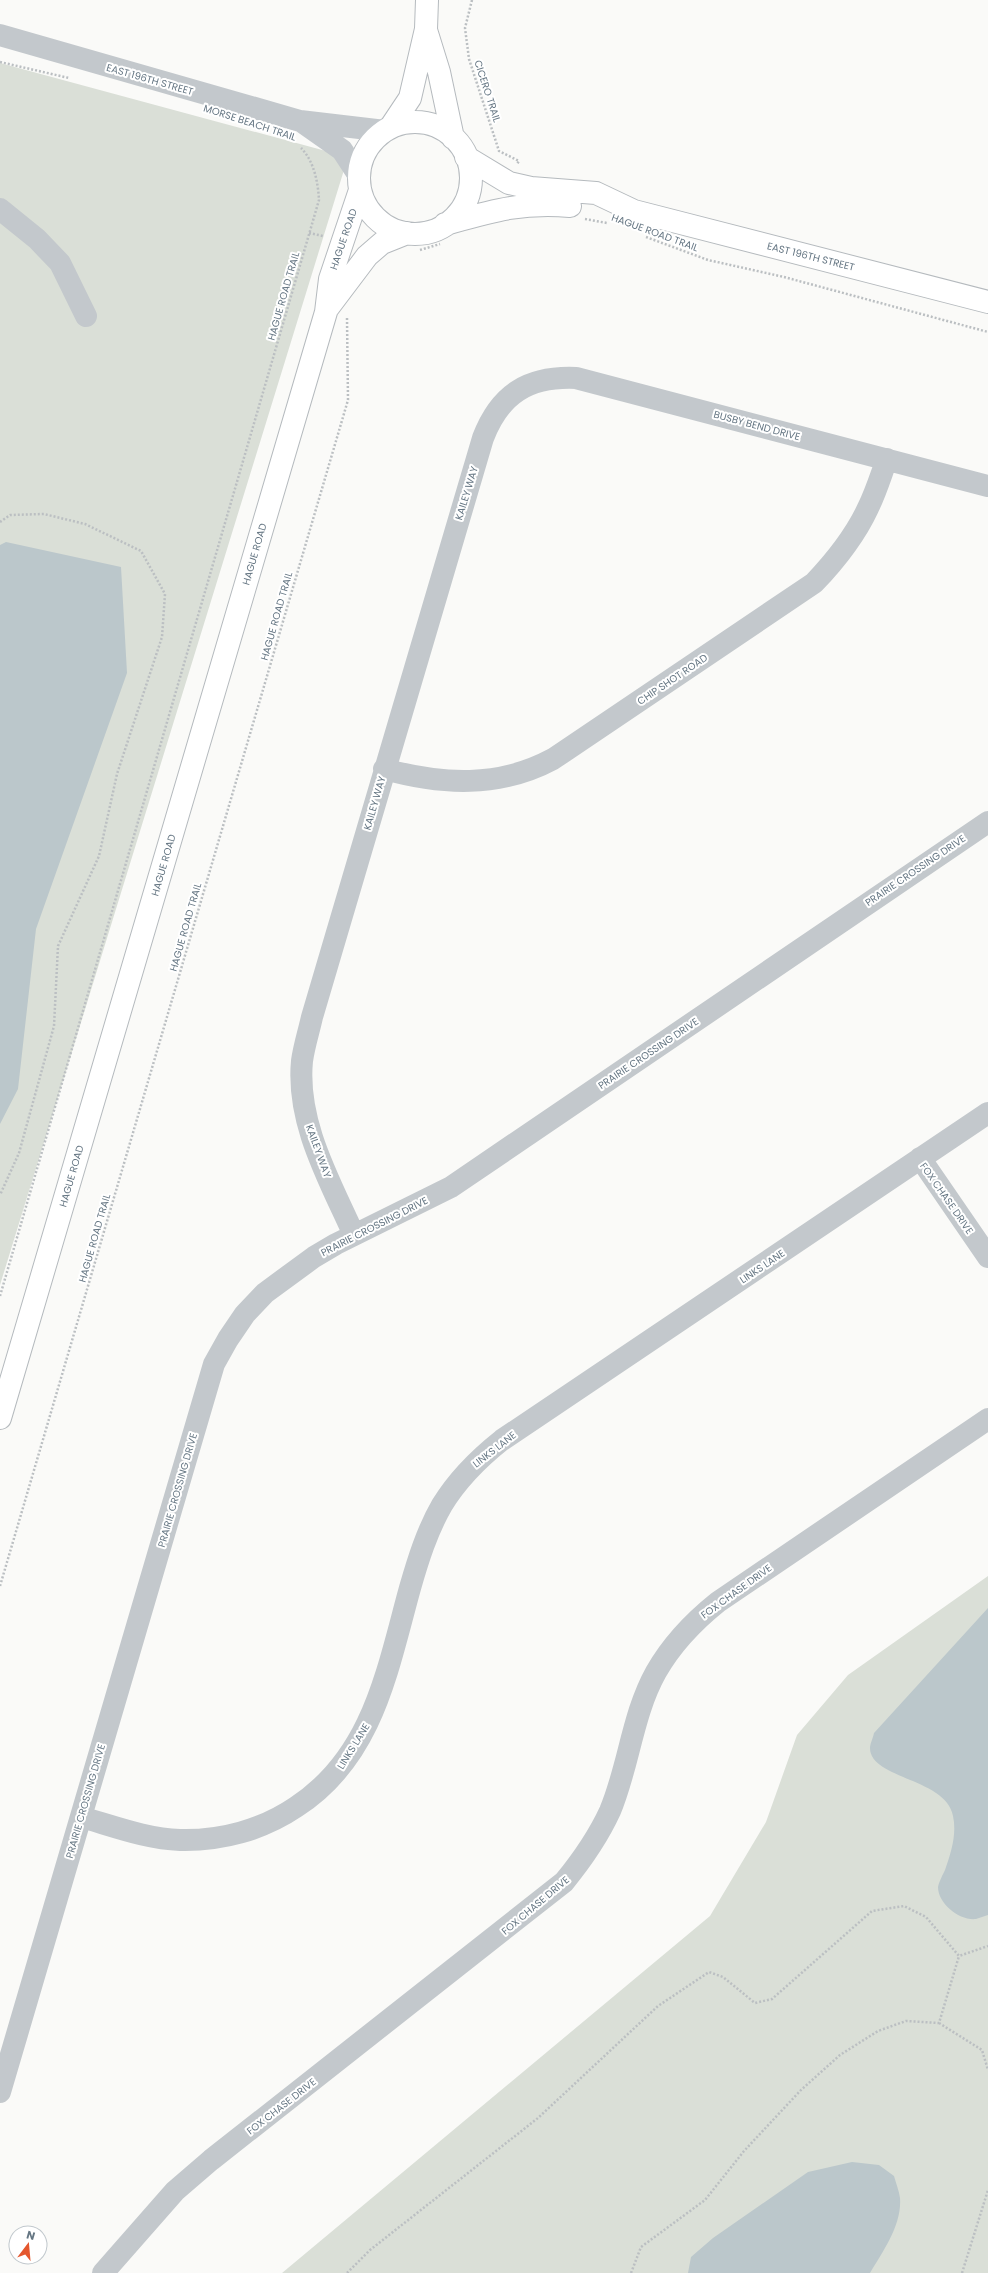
<svg xmlns="http://www.w3.org/2000/svg" width="988" height="2273" viewBox="0 0 988 2273" font-family="Poppins,sans-serif">
	<rect width="100%" height="100%" fill="#fafaf8"/>
	<path fill="#dadfd7" d="M0 63 348 157 0 1285Z
		M988 1576V2273H282L710 1916 766 1822 797 1735 848 1675Z"/>
	<path fill="#bbc7cb" d="M6 542 121 567 127 673 36 929 18 1089 0 1124V545Z
		M988 1608V1915C984 1916 980 1918 976 1919 960 1921 938 1904 938 1887 939 1882 943 1874 945 1870 951 1853 957 1834 953 1816 946 1778 870 1779 870 1748 870 1744 873 1738 874 1733Z
		M852 2162 879 2165 894 2176C896 2183 899 2191 900 2198 902 2225 883 2251 870 2273H688L691 2257 713 2238 808 2172Z"/>
	<g fill="none" stroke-linecap="round" stroke-linejoin="round">
		<defs>
			<path id="major" d="M426 30 439 72 453 138
				M359 178a56 56 0 1 1 112 0a56 56 0 1 1-112 0Z
				M390 128 410 98 426 29 427 0
				M466 157 509 183 531 188 596 193 634 211 988 302
				M445 224C492 211 520 202 570 206
				M327 309 367 256 382 243 407 233
				M0 1418 326 312 330 279 360 190"/>
		</defs>
		<use href="#major" stroke="#b5babe" stroke-width="24"/>
		<path stroke="#bbbfc2" stroke-width="2.5" stroke-dasharray="2 2" stroke-linecap="butt" d="M472 0 465 28 469 59 499 151 519 161 517 164
			M0 62 69 78
			M585 219 607 223
			M309 233 323 236
			M646 237 708 260 784 277 988 332
			M420 250 440 244
			M0 522 10 515 44 514 85 524 141 551 165 594 162 637 117 774 99 856 58 946 54 1026 19 1153 0 1195
			M0 1296 319 200C318 182 314 161 301 148
			M0 1586 348 400 347 318
			M939 2023 982 2050 988 2070
			M347 2273 370 2250 538 2118 658 2006 709 1972 723 1977 755 2003 772 1999 872 1911 904 1906 926 1917 959 1956 988 1946
			M631 2273 641 2247 705 2200 744 2151 801 2090 840 2055 878 2031 906 2021 939 2023 959 1956
			M962 2273 988 2190"/>
		<path stroke="#c3c8cc" stroke-width="22" d="M0 35 300 121 385 131
			M305 124 342 150 359 176
			M0 209 37 239 60 263 86 316
			M384 769C442 785 499 788 553 759L814 583C835 561 855 536 868 508 876 492 881 475 887 459
			M920 1158 988 1257
			M354 1235C330 1181 296 1123 302 1061 304 1046 309 1031 312 1017L483 438C500 394 528 376 576 378L988 486
			M81 1817C113 1826 147 1839 180 1840 221 1841 262 1830 296 1807 373 1757 387 1671 410 1588 418 1560 427 1531 442 1505 458 1479 478 1459 502 1440L988 1113
			M0 2092 214 1364 228 1339 245 1314 265 1293 314 1257 336 1244 451 1187 988 822
			M103 2273 175 2191 211 2160 564 1882C582 1860 598 1837 610 1811 629 1766 632 1715 656 1672 672 1644 693 1622 718 1602L988 1419"/>
		<use href="#major" stroke="#fff" stroke-width="22"/>
	</g>
	<g text-anchor="middle" stroke-width="4" stroke-linejoin="round" paint-order="stroke">
		<g font-size="10" fill="#657683" stroke="#fff">
			<text transform="translate(150 79) rotate(16)" y="4">EAST 196TH STREET</text>
			<text transform="translate(488 91) rotate(72)" y="4">CICERO TRAIL</text>
			<text transform="translate(250 122) rotate(18)" y="4">MORSE BEACH TRAIL</text>
			<text transform="translate(655 232) rotate(20)" y="4">HAGUE ROAD TRAIL</text>
			<text transform="translate(343 239) rotate(-71)" y="4">HAGUE ROAD</text>
			<text transform="translate(811 256) rotate(14)" y="4">EAST 196TH STREET</text>
			<text transform="translate(283 296) rotate(-74)" y="4">HAGUE ROAD TRAIL</text>
			<text transform="translate(757 425) rotate(15)" y="4">BUSBY BEND DRIVE</text>
			<text transform="translate(466 493) rotate(-73)" y="4">KAILEY WAY</text>
			<text transform="translate(254 554) rotate(-74)" y="4">HAGUE ROAD</text>
			<text transform="translate(276 616) rotate(-74)" y="4">HAGUE ROAD TRAIL</text>
			<text transform="translate(672 679) rotate(-34)" y="4">CHIP SHOT ROAD</text>
			<text transform="translate(374 803) rotate(-74)" y="4">KAILEY WAY</text>
			<text transform="translate(163 865) rotate(-74)" y="4">HAGUE ROAD</text>
			<text transform="translate(915 870) rotate(-34)" y="4">PRAIRIE CROSSING DRIVE</text>
			<text transform="translate(185 927) rotate(-74)" y="4">HAGUE ROAD TRAIL</text>
			<text transform="translate(648 1053) rotate(-34)" y="4">PRAIRIE CROSSING DRIVE</text>
			<text transform="translate(319 1151) rotate(70)" y="4">KAILEY WAY</text>
			<text transform="translate(71 1176) rotate(-74)" y="4">HAGUE ROAD</text>
			<text transform="translate(947 1198) rotate(55)" y="4">FOX CHASE DRIVE</text>
			<text transform="translate(374 1226) rotate(-27)" y="4">PRAIRIE CROSSING DRIVE</text>
			<text transform="translate(94 1238) rotate(-74)" y="4">HAGUE ROAD TRAIL</text>
			<text transform="translate(762 1266) rotate(-34)" y="4">LINKS LANE</text>
			<text transform="translate(494 1449) rotate(-38)" y="4">LINKS LANE</text>
			<text transform="translate(177 1490) rotate(-74)" y="4">PRAIRIE CROSSING DRIVE</text>
			<text transform="translate(736 1591) rotate(-36)" y="4">FOX CHASE DRIVE</text>
			<text transform="translate(353 1746) rotate(-58)" y="4">LINKS LANE</text>
			<text transform="translate(85 1801) rotate(-74)" y="4">PRAIRIE CROSSING DRIVE</text>
			<text transform="translate(535 1905) rotate(-40)" y="4">FOX CHASE DRIVE</text>
			<text transform="translate(281 2106) rotate(-38)" y="4">FOX CHASE DRIVE</text>
		</g>
	</g>
	<g transform="translate(28 2245) rotate(16)"><circle r="19" fill="#ffffff" stroke="#c1c8cd"/>
	<path d="M0-3L7 15L0 10L-7 15Z" fill="#e4572e"/>
	<text y="-6" font-size="11" font-weight="bold" text-anchor="middle" fill="#657683">N</text>
	</g>
</svg>
